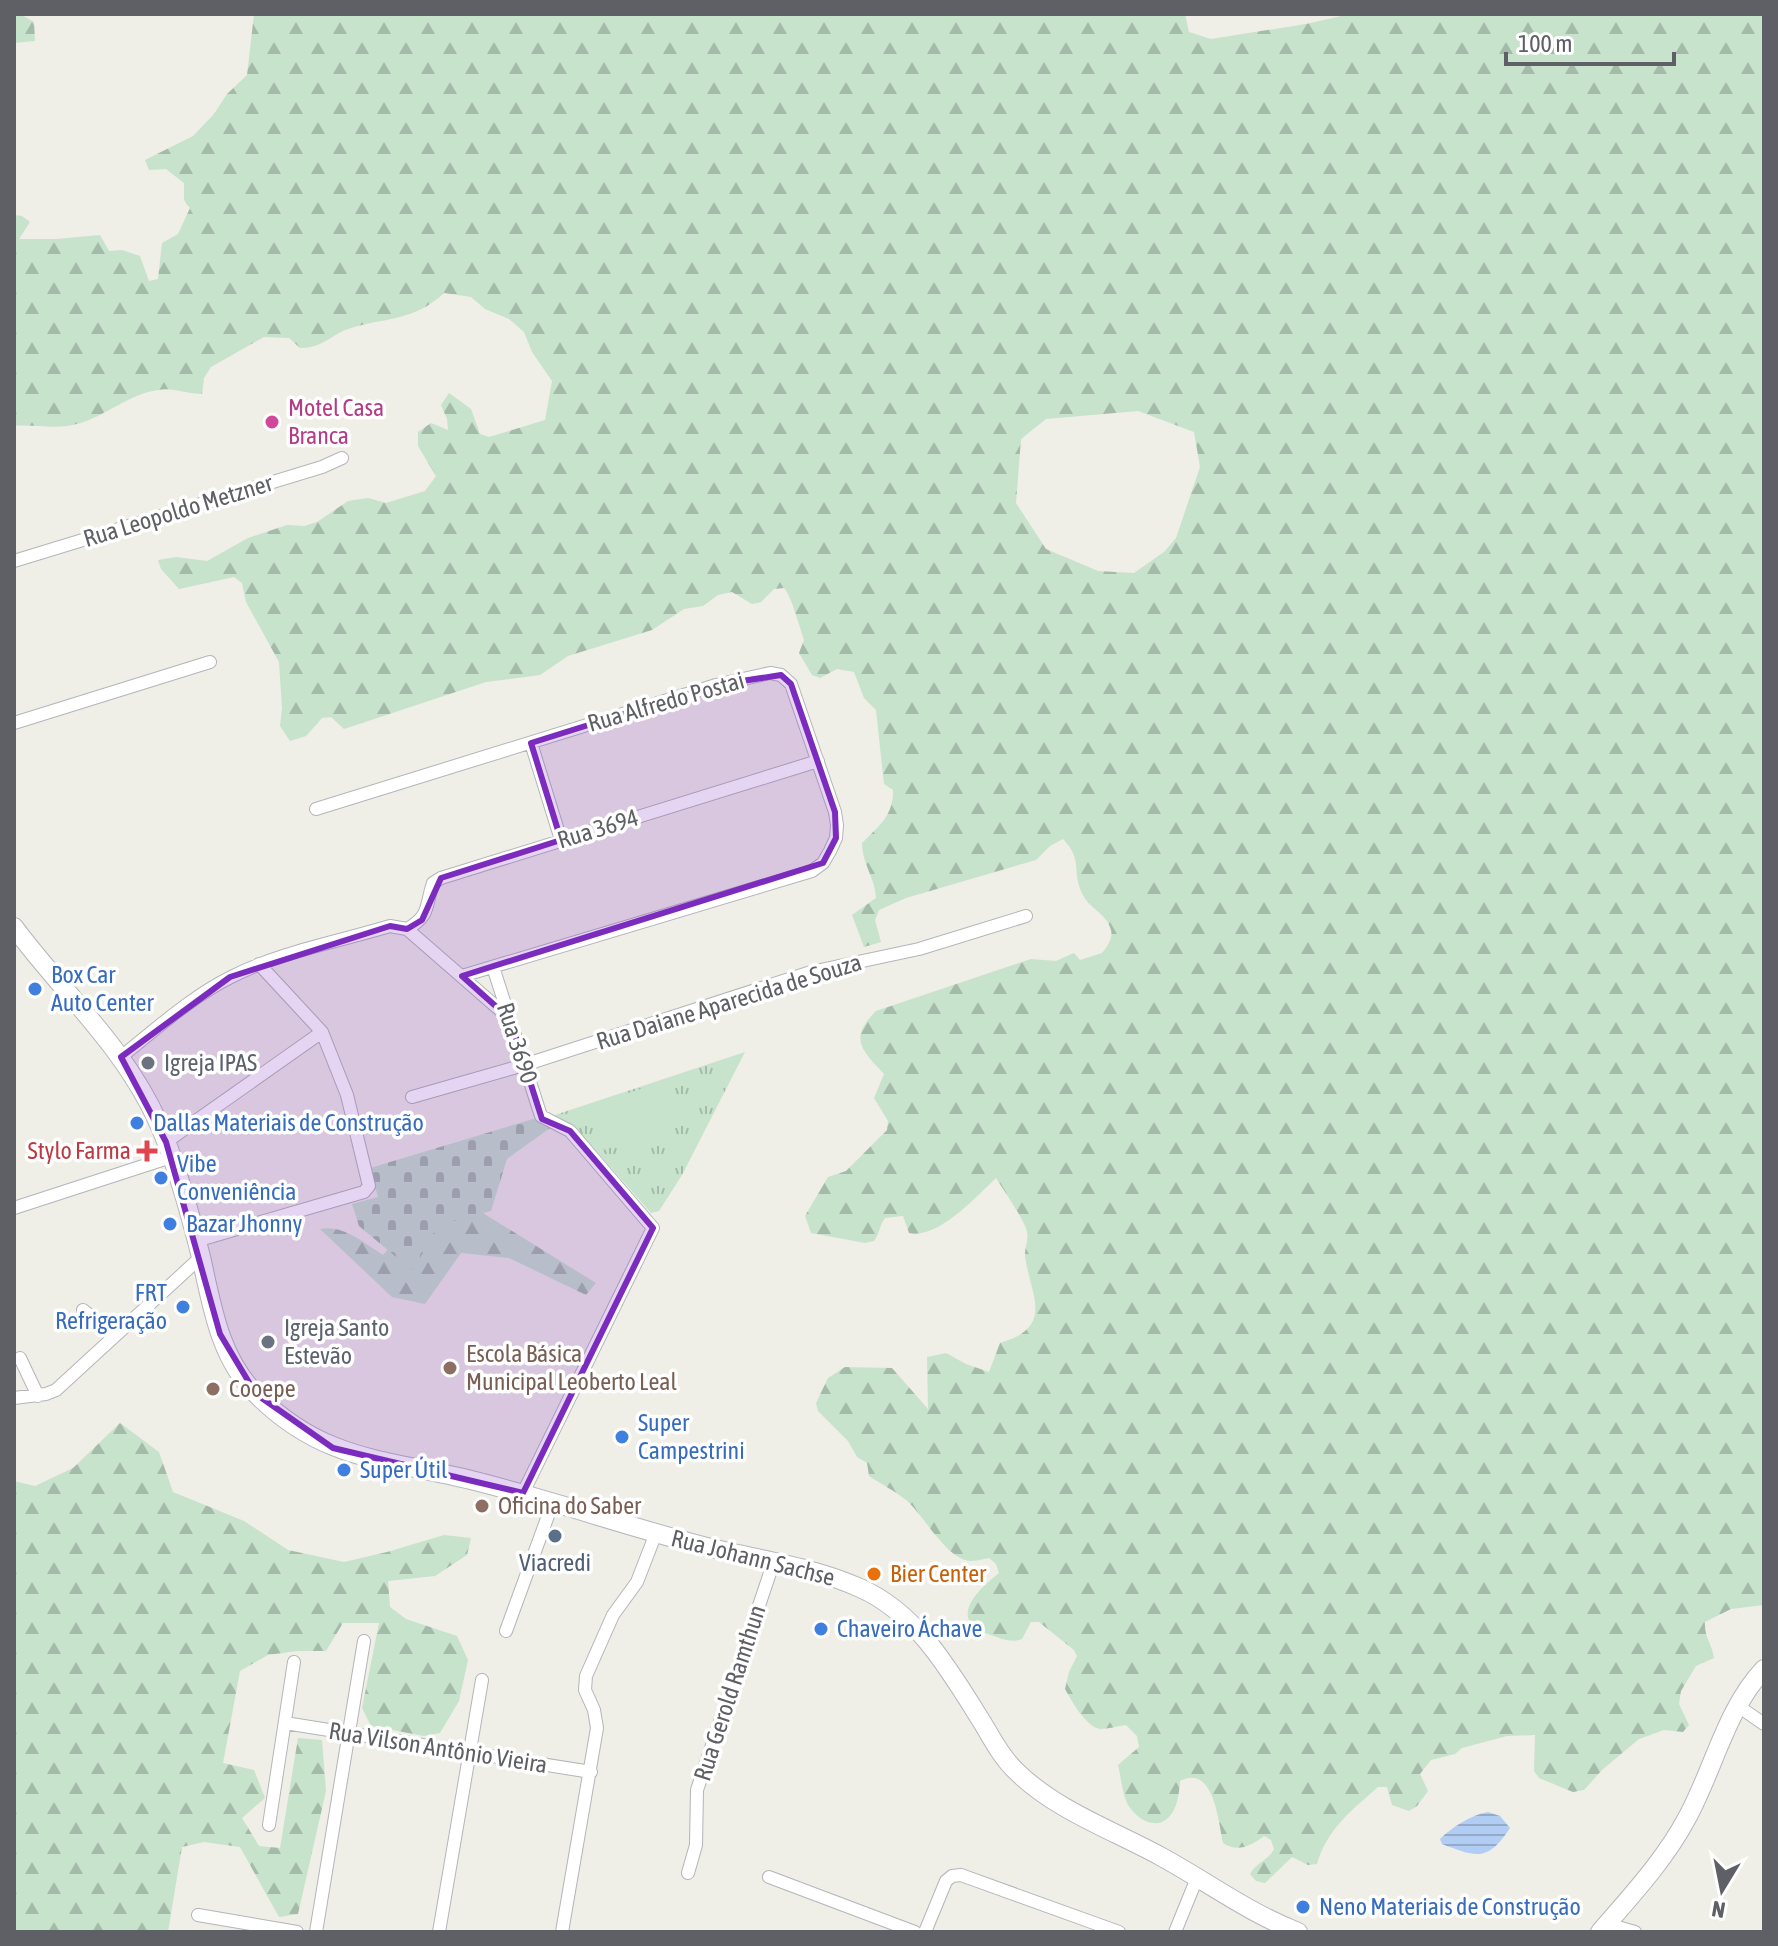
<svg xmlns="http://www.w3.org/2000/svg" width="1778" height="1946" viewBox="0 0 1778 1946" font-family="'Asap Condensed',sans-serif">
	<defs>
		<pattern id="forest-firs" width="22" height="20" patternUnits="userSpaceOnUse" patternTransform="scale(2)"><rect width="22" height="20" fill="#c7e3cc"/><path d="M5 1l3.5 6h-7zM16 11l3.5 6h-7z" fill="#a5bba9"/></pattern>
		<pattern id="cemetery-stones" width="16" height="16" patternUnits="userSpaceOnUse" patternTransform="scale(2)"><rect width="16" height="16" fill="#c7e3cc"/><path d="M2 7V4a2 2 0 0 1 4 0v3zM10 15v-3a2 2 0 0 1 4 0v3z" fill="#a5bba9"/></pattern>
		<pattern id="park-tufts" width="24" height="20" patternUnits="userSpaceOnUse" patternTransform="scale(2)"><rect width="24" height="20" fill="#c7e3cc"/><path d="M3 7l-1-3M5 7V3M7 7l1-3M15 17l-1-3M17 17v-4M19 17l1-3" fill="none" stroke="#a5bba9"/></pattern>
		<pattern id="water-rules" width="6" height="5" patternUnits="userSpaceOnUse" patternTransform="scale(2)"><rect width="6" height="5" fill="#b2cdf4"/><path d="M0 2.5h6" fill="none" stroke="#94aac9"/></pattern>
	</defs>
	<rect width="100%" height="100%" fill="#efeee7"/>
	<path fill="url(#forest-firs)" fill-rule="evenodd" d="M14 14H20L34 22 35 41 14 43Z
		M254 14H1185L1189 32 1211 39 1306 24 1350 14H1764V1605L1731 1609 1705 1622C1704 1637 1712 1644 1714 1658L1696 1666 1681 1691 1679 1704 1689 1725 1683 1732 1664 1730 1639 1739 1602 1770 1584 1790 1573 1792 1539 1778 1534 1771 1535 1735 1507 1736 1462 1748 1455 1754 1431 1760 1420 1774 1428 1791 1417 1806 1409 1811 1392 1805 1387 1787H1378C1352 1810 1327 1829 1317 1864L1308 1865 1292 1857 1265 1883 1256 1881 1250 1874C1256 1863 1268 1861 1274 1849L1271 1840 1264 1836C1250 1846 1238 1853 1223 1843 1218 1820 1214 1764 1180 1781 1179 1793 1178 1807 1169 1817 1155 1832 1134 1817 1127 1803 1122 1792 1121 1777 1118 1765L1139 1747 1137 1736 1126 1725C1118 1726 1108 1729 1100 1729 1086 1727 1071 1700 1065 1689L1069 1672 1077 1656 1074 1650 1039 1622H1031L1022 1639C1011 1643 1002 1639 991 1635 946 1621 976 1591 999 1573L996 1564 989 1558C983 1559 976 1561 970 1561 946 1559 923 1514 906 1500 895 1491 881 1484 869 1476L867 1463 857 1457 848 1441 818 1411 816 1403 828 1378 845 1367 892 1368 928 1409 927 1357 946 1353 966 1364 989 1372 1000 1343C1055 1327 1031 1296 1025 1257 1024 1249 1029 1240 1027 1232 1026 1223 1002 1187 996 1178 977 1196 937 1240 909 1233L903 1216 885 1218C879 1226 880 1233 874 1241L865 1243 811 1233 805 1216 828 1177 846 1171 887 1130 888 1121 874 1098 884 1074C862 1050 848 1039 876 1011L1031 959 1056 961 1074 953 1080 960 1102 953C1107 947 1113 939 1111 930 1107 913 1087 908 1081 891 1072 869 1083 860 1063 839L1050 846 1036 860 906 898 879 910 875 920 881 942 864 947 852 915 876 898C875 877 862 864 862 843 878 827 894 815 893 790L884 784 876 710 864 698 854 672 837 669 820 678 812 675 799 653 804 640C800 628 791 595 784 588L774 589 761 602 752 604 732 592 718 595 703 606 684 609 652 630 568 656 540 675 486 682 344 729 331 717 322 718 306 736 290 741 280 726 282 708 279 662 246 602 242 583 234 577 179 589 161 569 158 560 176 557 207 561 248 538 287 525 304 526 317 522 348 501 368 498 386 503 425 491 436 476 418 446V432L431 423 448 430 447 419 441 405 449 393 471 409 480 434 489 437 545 420 552 381 532 352 524 332 509 319 485 309 471 297 444 293C414 321 388 317 351 328 331 334 324 348 300 348L289 338 264 337 211 367 204 378 202 394C187 394 172 387 158 390 128 394 105 417 77 424 55 430 35 424 14 426V215L22 216 30 222 19 239H56L100 235 109 251 122 250 140 256 149 281 158 279 162 243 178 234 190 208 184 200V183L166 169 149 170 145 160 193 136 214 114 227 94 247 75ZM1138 411 1194 432 1200 467 1176 538 1164 552 1134 573 1098 571 1046 549 1016 503 1021 439 1046 419Z
		M478 1210 596 1283 586 1295 509 1258 461 1253 425 1304 392 1297 320 1229C342 1224 365 1243 383 1255L407 1228Z
		M120 1423 159 1452 173 1492 244 1521 288 1550 344 1562 387 1552 444 1535 471 1538 467 1555 435 1576 388 1581 390 1607 406 1619 457 1636 468 1660 459 1701 440 1733 424 1736 371 1726 362 1708 379 1623H343L326 1651H297L268 1655 240 1671 223 1763 254 1770 265 1798 242 1818 259 1846 280 1848 298 1738 322 1740 326 1791 298 1914 279 1917 240 1847 204 1842 182 1847 168 1932H14V1481L35 1486 73 1468Z"/>
	<path fill="url(#cemetery-stones)" d="M533 1119 550 1128 507 1159 491 1211 438 1225 413 1271 359 1226 352 1204 378 1197 370 1168Z"/>
	<path fill="url(#park-tufts)" d="M745 1052 682 1175 659 1211 651 1213 593 1147 572 1127 549 1117Z"/>
	<path fill="#c7e3cc" d="M663 1081 678 1124 604 1150 589 1107Z"/>
	<path fill="url(#water-rules)" d="M1488 1812 1500 1816 1510 1828C1488 1861 1478 1858 1442 1844L1440 1839C1452 1827 1471 1815 1488 1812Z"/>
	<g fill="none" stroke-linecap="round" stroke-linejoin="round">
		<defs>
			<path id="street" d="M14 561 322 467 342 458
				M14 723 210 662
				M531 743 561 840
				M316 809 716 685 770 673 781 675 791 684 835 812 837 825 836 838 830 851 823 863 812 871 462 976
				M407 929C431 915 425 906 433 883L441 878 818 761
				M407 929 508 1017
				M493 967 541 1116 570 1131 653 1228 523 1493
				M121 1057C156 1029 191 997 231 977 280 952 337 942 390 926L407 929
				M412 1097 524 1065 811 972 919 949 1026 916
				M166 1142 322 1032
				M14 1208 171 1157
				M196 1241 364 1192 369 1186 347 1095 322 1032 259 964
				M83 1310 115 1336
				M20 1358 38 1396
				M14 1398 46 1394 56 1390 201 1257
				M506 1631 553 1502
				M1738 1706 1764 1724
				M285 1723 591 1772
				M269 1825 294 1662
				M688 1873 696 1845 697 1790 774 1561
				M769 1877 915 1932
				M198 1915 297 1932
				M1607 1924 1635 1932
				M316 1932 364 1641
				M439 1932 482 1680
				M562 1932 597 1728 594 1710 585 1690 586 1676 613 1615 637 1582 656 1533
				M925 1932 946 1881 952 1876 961 1875 1119 1932
				M1175 1932 1197 1878"/>
			<path id="secondary" d="M14 927C63 993 125 1047 159 1124 177 1165 190 1213 201 1257 212 1305 219 1357 256 1394 323 1461 385 1459 471 1480 548 1499 623 1525 699 1545 752 1559 809 1565 860 1588 917 1613 950 1671 982 1722 992 1739 1002 1758 1017 1772 1056 1810 1112 1830 1160 1856 1206 1881 1249 1913 1298 1932
				M1600 1932C1631 1896 1664 1861 1687 1818 1713 1771 1726 1709 1764 1669"/>
		</defs>
		<use href="#street" stroke="#b4b5ba" stroke-width="14"/>
		<use href="#secondary" stroke="#b6b7bc" stroke-width="20"/>
		<use href="#street" stroke="#fff" stroke-width="12"/>
		<use href="#secondary" stroke="#fff" stroke-width="18"/>
	</g>
	<path fill="#7b2cbf" fill-opacity="0.2" stroke="#7b2cbf" stroke-width="6" stroke-linejoin="round" d="M781 675 791 684 835 812 836 838 823 863 462 976 510 1019 542 1119 570 1131 653 1228 523 1493 333 1448 256 1394 220 1334 166 1142 121 1057 230 977 390 926 407 929 422 920 441 878 561 840 531 743 716 685Z"/>
	<circle fill="#d1479c" stroke="#fff" stroke-width="3" cx="272" cy="422" r="8"/>
	<g fill="#3f7fe0" stroke="#fff" stroke-width="3">
		<circle cx="35" cy="989" r="8"/>
		<circle cx="137" cy="1123" r="8"/>
		<circle cx="161" cy="1178" r="8"/>
		<circle cx="170" cy="1224" r="8"/>
		<circle cx="183" cy="1307" r="8"/>
		<circle cx="622" cy="1437" r="8"/>
		<circle cx="344" cy="1470" r="8"/>
		<circle cx="821" cy="1629" r="8"/>
		<circle cx="1303" cy="1907" r="8"/>
	</g>
	<g fill="#6b7280" stroke="#fff" stroke-width="3">
		<circle cx="148" cy="1063" r="8"/>
		<circle cx="268" cy="1342" r="8"/>
	</g>
	<path fill="#e0444e" stroke="#fff" stroke-width="3" d="M143 1139h8v8h8v8h-8v8h-8v-8h-8v-8h8z"/>
	<g fill="#8d6e63" stroke="#fff" stroke-width="3">
		<circle cx="450" cy="1368" r="8"/>
		<circle cx="213" cy="1389" r="8"/>
		<circle cx="482" cy="1506" r="8"/>
	</g>
	<circle fill="#5c6f8a" stroke="#fff" stroke-width="3" cx="555" cy="1536" r="8"/>
	<circle fill="#e8710a" stroke="#fff" stroke-width="3" cx="874" cy="1574" r="8"/>
	<g text-anchor="middle" stroke-width="7" stroke-linejoin="round" paint-order="stroke">
		<g font-size="24" fill="#b23c85" stroke="#fff" text-anchor="start">
			<text x="288" y="416">Motel Casa<tspan x="288" dy="28">Branca</tspan></text>
		</g>
		<g font-size="24" fill="#5f6065" stroke="#fff">
			<text transform="translate(178 511) rotate(-17)" y="8">Rua Leopoldo Metzner</text>
			<text transform="translate(666 702) rotate(-16)" y="8">Rua Alfredo Postai</text>
			<text transform="translate(598 829) rotate(-17)" y="8">Rua 3694</text>
			<text transform="translate(729 1002) rotate(-17)" y="8">Rua Daiane Aparecida de Souza</text>
			<text transform="translate(517 1043) rotate(72)" y="8">Rua 3690</text>
			<text transform="translate(753 1558) rotate(14)" y="8">Rua Johann Sachse</text>
			<text transform="translate(730 1693) rotate(-72)" y="8">Rua Gerold Ramthun</text>
			<text transform="translate(438 1748) rotate(9)" y="8">Rua Vilson Antônio Vieira</text>
		</g>
		<g font-size="24" fill="#366cbe" stroke="#fff" text-anchor="start">
			<text x="51" y="983">Box Car<tspan x="51" dy="28">Auto Center</tspan></text>
			<text x="153" y="1131">Dallas Materiais de Construção</text>
			<text x="177" y="1172">Vibe<tspan x="177" dy="28">Conveniência</tspan></text>
			<text x="186" y="1232">Bazar Jhonny</text>
			<text x="167" y="1301" text-anchor="end">FRT<tspan x="167" dy="28">Refrigeração</tspan></text>
			<text x="638" y="1431">Super<tspan x="638" dy="28">Campestrini</tspan></text>
			<text x="360" y="1478">Super Útil</text>
			<text x="837" y="1637">Chaveiro Áchave</text>
			<text x="1319" y="1915">Neno Materiais de Construção</text>
		</g>
		<g font-size="24" fill="#5b616d" stroke="#fff" text-anchor="start">
			<text x="164" y="1071">Igreja IPAS</text>
			<text x="284" y="1336">Igreja Santo<tspan x="284" dy="28">Estevão</tspan></text>
		</g>
		<g font-size="24" fill="#be3a42" stroke="#fff" text-anchor="end">
			<text x="131" y="1159">Stylo Farma</text>
		</g>
		<g font-size="24" fill="#785e54" stroke="#fff" text-anchor="start">
			<text x="466" y="1362">Escola Básica<tspan x="466" dy="28">Municipal Leoberto Leal</tspan></text>
			<text x="229" y="1397">Cooepe</text>
			<text x="498" y="1514">Oficina do Saber</text>
		</g>
		<g font-size="24" fill="#4e5e75" stroke="#fff">
			<text x="555" y="1571">Viacredi</text>
		</g>
		<g font-size="24" fill="#c56008" stroke="#fff" text-anchor="start">
			<text x="890" y="1582">Bier Center</text>
		</g>
	</g>
	<rect width="1778" height="1946" fill="none" stroke="#5f6065" stroke-width="32"/>
	<g transform="translate(1722 1890) rotate(190)" stroke="#ffffff" stroke-width="6" paint-order="stroke">
	<path d="M0-6L14 30L0 20L-14 30Z" fill="#5f6065"/>
	<text y="-12" font-size="22" font-weight="bold" text-anchor="middle" fill="#5f6065">N</text>
	</g>
	<path d="M1506 52v12h168v-12" fill="none" stroke="#5f6065" stroke-width="4"/>
	<text x="1518" y="52" font-size="24" fill="#5f6065" stroke="#ffffff" stroke-width="6" paint-order="stroke">100 m</text>
</svg>
